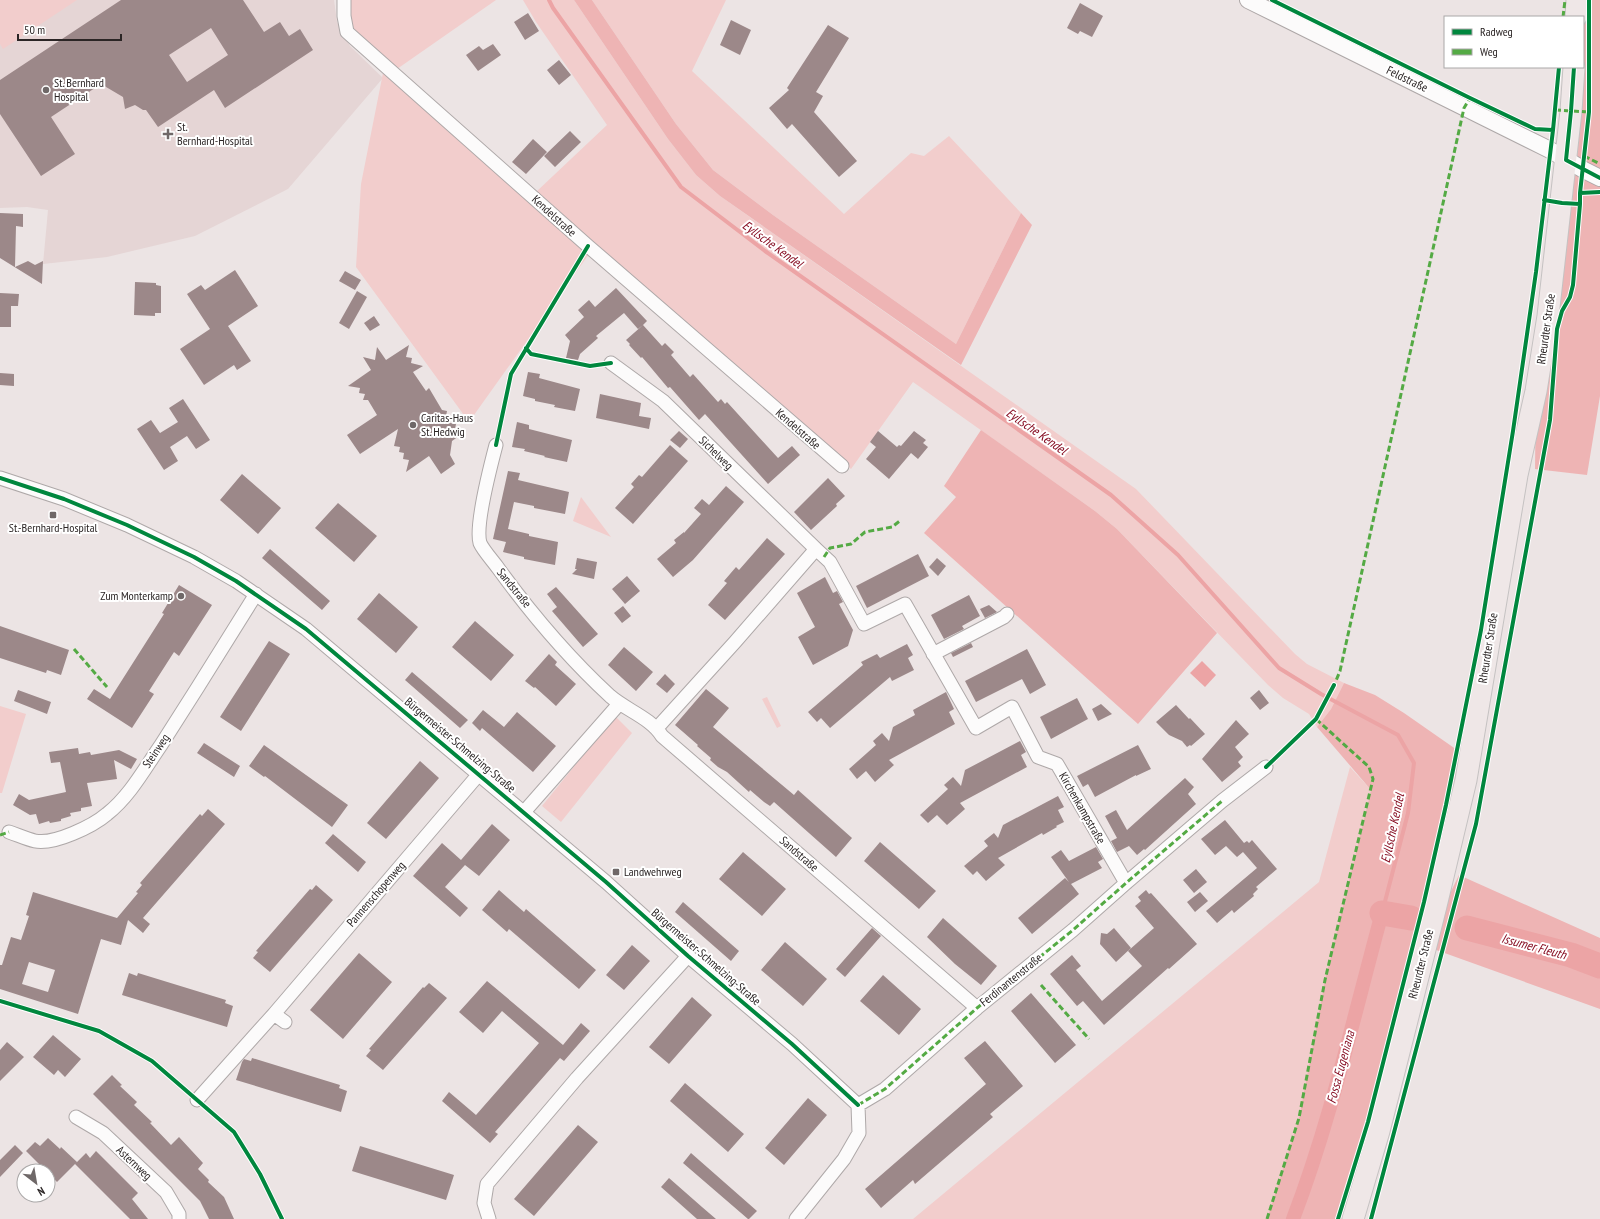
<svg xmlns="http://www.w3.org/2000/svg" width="1600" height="1219" viewBox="0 0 1600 1219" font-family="'PT Sans Narrow',sans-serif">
	<rect width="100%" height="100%" fill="#ece4e4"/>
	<path fill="#e5d5d5" d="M0 0H334L337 22 350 46 383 78 288 189 195 236 107 257 43 264 48 210 27 207 0 208Z"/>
	<path fill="#f2cdcc" d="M0 0H77L3 49 0 44Z
		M347 0H496L397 69 350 28Z
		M523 0H574L668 139 696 175 720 196 1136 489 1295 654 1307 664 1344 683 1331 709 1317 727 1309 714 1283 698 1268 685 1117 529 1095 511 913 382 851 469 536 192 607 125 536 22Z
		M592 0H726L692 71 844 214 911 153 924 156 949 136 1021 213 956 344 773 215 713 170 676 124Z
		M383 73 589 254 469 422 356 267 361 184Z
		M581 497 611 537 573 521Z
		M767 697 781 726 777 728 762 699Z
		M0 706 26 714 2 793H0Z
		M615 716 632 733 561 822 542 806Z
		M1350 767 1371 790 1325 980 1299 1118 1267 1219H913L1319 882Z"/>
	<path fill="#eeb4b4" d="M574 0H592L676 124 713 170 773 215 956 344 1021 213 1032 225 961 365 720 196 696 175 668 139Z
		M1577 0H1600V396L1587 475 1535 469 1536 391 1583 67V17Z
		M981 430 1095 511 1117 529 1217 633 1138 724 924 533 956 497 944 486Z
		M1344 683 1375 695 1404 713 1470 759 1431 865 1425 944 1459 875 1600 938V1009L1425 946 1349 1219H1267L1299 1118 1325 980 1371 790 1317 727 1331 709Z"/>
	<path fill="#eca4a5" d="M1202 661 1216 675 1205 687 1190 673Z"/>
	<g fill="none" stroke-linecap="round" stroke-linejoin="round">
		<path stroke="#eca4a5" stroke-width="4" d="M549 0 553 8 681 187 765 251 1111 495 1178 555 1279 668 1321 694 1398 735 1414 763 1408 813 1382 913"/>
		<path stroke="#eca4a5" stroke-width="14" d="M1293 1219C1331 1120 1354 1015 1382 913"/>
		<path stroke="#eca4a5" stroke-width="25" d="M1382 913 1411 918
			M1467 928 1571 955 1600 966"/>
	</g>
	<path fill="#9c8889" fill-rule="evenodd" d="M121 0H243L264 32 280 22 289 36 300 29 313 50 225 108 214 90 158 127 146 110H143L135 105 125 109 123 97 101 84 51 117 75 154 41 176 0 114V80ZM211 28 228 55 187 82 169 55Z
		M1080 3 1103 16 1092 37 1080 31 1078 34 1067 28Z
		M528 13 539 31 525 40 514 22Z
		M731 20 751 30 740 55 720 45Z
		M828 25 849 38 816 92 823 96 814 112 857 161 839 177 792 124 787 129 769 108 789 90 787 88Z
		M493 44 501 55 478 71 466 55 479 46 483 50Z
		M559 60 571 75 559 85 547 70Z
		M570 131 581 142 555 167 544 156Z
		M533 139 547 152 526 174 512 162Z
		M0 213 23 214V227L16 226 15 267 28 261 35 265 43 261 42 284 0 258Z
		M235 270 258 306 228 326 251 361 237 370 234 365 204 385 180 349 210 329 187 294 201 285 205 290Z
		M345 271 361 280 355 290 339 281Z
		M135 282 156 283V285L161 286V313H155V316L134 315Z
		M616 288 647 321 643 325 662 346 665 343 674 352 671 355 690 377 693 374 718 402 721 399 725 404 727 402 778 458 792 446 800 455 768 484 705 414 699 420 670 387 668 388 642 357 641 358 629 345 630 344 626 340 643 325 638 329 624 313 596 336 598 338 580 354 578 360 566 358 570 341 565 335 584 317 578 310 589 300 595 307Z
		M357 291 367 297 349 329 339 323Z
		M0 293 19 294 18 306H11V327H0Z
		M374 316 380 325 370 331 364 323Z
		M409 345 406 357 412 358 411 363 423 366 413 372 426 391 429 388 442 410 447 411 446 416 452 417 450 423 456 424 455 429 466 431 452 441 450 455 455 464 441 474 429 456 406 472 409 460 403 459 404 453 399 452 400 447 394 446 398 429 360 454 347 435 377 415 368 400H363L365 394 359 393 360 388 348 386 371 370 363 357 375 360 377 347 386 360Z
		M528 372 540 374 539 378 580 389 575 411 554 407 555 405 535 401V399L523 396Z
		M0 373 14 374V386L0 385Z
		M600 394 641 403 639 416 651 418 649 429 596 418Z
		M183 399 210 440 196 449 187 436 170 447 178 461 164 470 137 429 151 420 160 433 178 422 169 408Z
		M517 422 529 425V429L572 440 567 462 544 457 545 456 524 451 525 449 512 447Z
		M679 431 688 439 680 448 670 440Z
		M878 431 897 447 899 445 901 446 914 431 926 440 923 443 928 447 918 459 911 453 889 479 866 459 876 447 870 442Z
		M670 445 688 461 633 524 615 508 634 487 631 484 639 475 642 477Z
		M508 471 520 473 518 480 569 492 565 514 534 508V506L514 502 508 529 529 534V536L558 542 555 565 524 559V557L503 552 506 542 493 539Z
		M242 474 281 508 258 534 220 500Z
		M828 478 845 496 836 504 837 506 811 530 794 512Z
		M726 486 744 502 693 560 673 577 657 559 676 543 674 540 684 532V533L701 514 694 508 702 499 709 505Z
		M338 503 377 536 354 562 315 528Z
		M767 538 785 554 725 620 708 605 727 583 724 581 736 567 739 570Z
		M270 549 330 601 322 610 262 558Z
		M918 554 929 576 867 608 856 586Z
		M577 558 597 562 594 579 572 574 577 569H575Z
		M937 558 946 566 938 576 929 567Z
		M627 576 640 591 625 604 612 589Z
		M825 577 833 593 837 591 843 602 839 604 853 630 848 646 813 665 798 637 815 627 797 593Z
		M179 585 212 605 179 656 174 652 149 691 154 694 132 728 87 699 94 689 110 699 164 614 162 613Z
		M556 587 598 634 583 647 552 611 557 607 547 594Z
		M379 593 418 627 396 653 357 619Z
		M969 595 980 616 962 626 964 629 944 639 931 615Z
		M989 605 997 612 985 618 980 609Z
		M623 606 631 616 622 623 614 613Z
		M475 621 514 655 491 681 452 647Z
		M0 626 69 650 61 675 47 670 46 673 0 658Z
		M269 641 290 654 241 731 220 717Z
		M971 643 973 647 953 657 951 653Z
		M907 644 913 655 908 658 914 670 892 681 890 677 830 728 821 718 817 722 808 712 863 665 861 662 877 654 880 658Z
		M624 647 653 672 636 691 608 665Z
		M1027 649 1046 685 1030 694 1022 679 976 702 965 681Z
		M549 654 557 662 555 665 576 684 556 706 535 687 534 688 525 681Z
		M412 672 468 720 460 728 405 680Z
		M665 674 675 684 667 693 656 684Z
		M706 689 729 708 713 727 794 795 798 790 852 838 836 857 774 802 770 806 764 802 750 790 749 792 727 772 718 767 710 760 711 758 697 746 698 745 675 725Z
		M18 690 51 702 47 714 14 701Z
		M1259 690 1269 703 1260 710 1250 698Z
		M946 692 954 709 949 712 955 724 889 760 894 765 875 782 866 771 857 779 849 769 876 745 873 741 882 733 889 741 893 727 915 715 913 710Z
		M1077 698 1088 719 1051 739 1040 717Z
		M1101 704 1112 714 1098 721 1092 709Z
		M1176 705 1189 719 1190 718 1205 734 1191 746 1190 745 1187 747 1182 741 1169 735 1156 722Z
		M483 710 504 727 517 712 556 746 533 772 482 728 480 731 472 723Z
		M1236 720 1249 734 1235 747 1243 757 1238 762 1241 766 1222 782 1202 759Z
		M1020 741 1026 752 1021 755 1027 767 960 803 965 809 947 825 937 815 928 823 920 815 948 789 944 785 953 777 961 786 965 770Z
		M204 743 240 766 234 777 197 753Z
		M264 745 348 805 332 827 265 776 264 777 249 766Z
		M1138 745 1151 769 1136 776V775L1095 797 1088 784 1083 787 1077 776Z
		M78 748 79 754 90 752 91 755 119 750 137 759 131 769 114 760 117 779 87 783 92 806 81 808V811L70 813 71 816 61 819V821L50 823 49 821 39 824 36 814 30 815 13 805 19 794 29 800 66 792 60 762 51 763 49 752Z
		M420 761 439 778 386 839 367 823Z
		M1185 778 1194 787 1188 794 1196 804 1145 850 1144 849 1137 855 1129 846 1117 852 1111 841 1117 838 1105 816 1116 810 1127 830Z
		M1058 796 1064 807 1058 810 1064 822 1056 826 1057 827 1043 835 1042 833 998 858 1005 865 986 881 977 871 973 875 964 866 988 846 984 841 994 833 998 838 1003 825Z
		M208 809 225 824 143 918 150 924 143 933 128 920 121 945 101 939 78 1014 0 989V965H2L11 937 21 940 29 916 26 915 33 892 117 918 138 893 136 892 142 885 140 883 200 814 202 816ZM29 962 55 970 48 992 22 984Z
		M1225 820 1244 843 1247 841 1249 843 1252 840 1277 869 1256 887 1258 889 1253 894 1254 896 1234 913 1232 910 1217 923 1206 911 1257 868 1243 852 1237 857 1226 846 1215 855 1201 839Z
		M492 824 510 840 479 876 465 865 445 887 468 908 460 917 413 876 442 843 461 860Z
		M333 834 366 862 358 872 325 843Z
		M880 842 936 891 919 909 864 861Z
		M1096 847 1103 859 1098 862 1102 868 1071 884 1079 894 1032 934 1018 918 1065 878 1069 882 1051 857 1061 850 1069 861Z
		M743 852 786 889 762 916 719 879Z
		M1196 869 1207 882 1194 893 1183 880Z
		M316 885 333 900 270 972 253 958 258 952 256 951 310 889 312 890Z
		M499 890 524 912 526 909 596 970 579 989 509 929 507 932 482 910Z
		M1146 890 1149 894 1151 893 1197 944 1169 969 1168 968 1104 1025 1083 1001 1077 1006 1050 974 1072 955 1081 966 1076 970 1102 1001 1142 966 1128 951 1154 928 1135 906 1141 901 1138 897Z
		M1200 892 1208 901 1195 912 1187 902Z
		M683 902 739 951 731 961 675 912Z
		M943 918 997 966 981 985 955 964 927 937Z
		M872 928 881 936 845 977 836 969Z
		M1114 928 1131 948 1116 962 1100 944 1101 933 1107 934Z
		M785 942 827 979 803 1006 761 970Z
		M632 945 650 961 624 990 606 975Z
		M359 953 392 982 343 1039 310 1010Z
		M129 973 137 976 138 973 226 1000 225 1003 233 1006 227 1027 122 995Z
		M883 975 921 1009 899 1035 860 1001Z
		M487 981 563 1045 581 1023 590 1031 564 1061 560 1058 495 1132 498 1134 490 1143 442 1101 449 1092 476 1115 539 1043 502 1011 483 1033 459 1012Z
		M429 983 447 998 383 1070 366 1056 371 1050 369 1049 423 987 424 988Z
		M1031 993 1076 1045 1055 1063 1011 1011Z
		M692 997 712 1015 669 1064 649 1047Z
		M53 1035 81 1059 65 1077 58 1070 54 1075 33 1057Z
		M985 1041 1023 1086 990 1114 993 1117 915 1184 913 1180 881 1208 865 1189 986 1084 964 1058Z
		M7 1042 24 1057 0 1081V1050Z
		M252 1058 340 1085 339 1088 347 1091 341 1112 236 1080 242 1062 244 1059 251 1061Z
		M112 1075 122 1085 120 1086 137 1102 134 1105 152 1122 150 1123 171 1145 179 1137 203 1163 198 1169 209 1180 208 1182 224 1197 234 1219H209L200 1201 93 1094Z
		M685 1083 744 1134 728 1152 670 1101Z
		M808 1098 827 1115 784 1165 765 1148Z
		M578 1125 598 1142 534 1216 514 1199Z
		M48 1138 60 1149 61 1147 77 1162 57 1182 26 1151 35 1142 40 1146Z
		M15 1145 23 1153 0 1177V1160Z
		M360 1146 454 1175 446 1200 352 1171Z
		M96 1151 138 1193 132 1199 148 1219H130L75 1164 86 1153 90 1158Z
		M691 1153 757 1211 749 1219H748L683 1163Z
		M669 1178 702 1207 716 1219H697L661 1187Z"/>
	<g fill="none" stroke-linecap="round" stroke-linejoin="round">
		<defs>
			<path id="minor" d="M344 0V16L347 32 588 246 842 466
				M611 363 663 401 816 549
				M496 445C491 464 475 526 480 543 483 550 493 561 498 568 530 612 570 659 610 696 626 710 651 718 662 736L977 1008
				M0 478 64 499 127 525 194 557 236 581 306 629 606 882 688 956 792 1044 858 1105
				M933 654 1004 617 1007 614
				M657 728 735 642 816 549 830 562 864 624 905 604 976 728 1012 707 1038 757 1057 764 1126 883
				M524 812 619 704
				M9 832C18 835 26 839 35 841 54 845 93 826 107 814 130 796 145 768 161 745 193 695 225 644 256 594
				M285 1022 274 1014 479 774
				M197 1100 274 1014
				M858 1105 885 1089 977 1008 1073 930 1126 883 1222 801 1266 767
				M76 1117 103 1133 166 1192 179 1214V1219
				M489 1219 484 1203 487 1184 577 1078 688 956
				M796 1219 844 1159 859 1133 858 1105"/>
			<path id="tertiary" d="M1248 0 1550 150 1584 170 1600 178"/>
			<path id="primary" d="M1576 17 1577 0
				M1353 1219 1379 1131 1436 906 1466 780 1517 475 1536 391 1548 316 1571 111 1574 67"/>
		</defs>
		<use href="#minor" stroke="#aea8a8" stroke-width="15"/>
		<use href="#tertiary" stroke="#aea8a8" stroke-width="18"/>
		<use href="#primary" stroke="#c5c2c2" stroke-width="23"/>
		<use href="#minor" stroke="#fcfbfb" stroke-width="13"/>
		<use href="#tertiary" stroke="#fcfbfb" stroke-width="16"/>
		<use href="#primary" stroke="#efe7e7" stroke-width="21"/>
		<path stroke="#54aa44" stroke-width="3" stroke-dasharray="6 3" stroke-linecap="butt" d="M1563 17 1565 0
			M1555 110 1589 112
			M1584 156 1600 164
			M824 557 830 548 851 544 865 532 892 527 901 520
			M74 649 107 687
			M1333 688 1340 671 1464 108 1470 98
			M0 835 9 832
			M1041 985 1089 1039
			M858 1105 885 1089 977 1008 1073 930 1126 883 1222 801
			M1267 1219 1299 1118 1325 980 1373 779 1369 767 1316 719"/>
		<defs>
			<path id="cycleway" d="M1272 0 1470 98 1535 129 1553 130
				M1574 67 1571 111 1566 160 1600 178
				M1580 193 1589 112V0
				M1544 200 1562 203 1580 204V193L1600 192
				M526 348 531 354 590 366 611 363
				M496 445 511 374 588 246
				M0 478 64 499 127 525 194 557 236 581 306 629 606 882 688 956 792 1044 858 1105
				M1266 767 1316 719 1334 685
				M0 1001 99 1031 152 1061 234 1132 260 1174 282 1219
				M1338 1219 1368 1122 1424 902 1446 805 1481 630 1513 431 1536 272 1553 130 1559 67
				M1371 1219 1476 824 1550 420 1557 329 1562 311 1570 297 1573 285 1580 204"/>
		</defs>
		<use href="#cycleway" stroke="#fff" stroke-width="6"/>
		<use href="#cycleway" stroke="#00873e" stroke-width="4"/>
	</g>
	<g fill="#6f6868" stroke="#fff" stroke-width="1.5">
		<circle cx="46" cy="90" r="4"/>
		<path d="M166 128h4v4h4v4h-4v4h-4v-4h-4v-4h4z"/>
		<circle cx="413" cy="425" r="4"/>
		<rect x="49" y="511" width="8" height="8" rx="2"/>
		<circle cx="181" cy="596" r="4"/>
		<rect x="612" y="868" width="8" height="8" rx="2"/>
	</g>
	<g text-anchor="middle" stroke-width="4" stroke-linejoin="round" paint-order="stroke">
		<g font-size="12" fill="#2b2525" stroke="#fff">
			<text transform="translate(1407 79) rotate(26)" y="4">Feldstraße</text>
			<text transform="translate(554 216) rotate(42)" y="4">Kendelstraße</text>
			<text transform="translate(1546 329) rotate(-82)" y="4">Rheurdter Straße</text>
			<text transform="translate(798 429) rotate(41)" y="4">Kendelstraße</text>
			<text transform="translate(716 453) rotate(44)" y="4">Sichelweg</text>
			<text transform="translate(514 588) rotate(51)" y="4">Sandstraße</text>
			<text transform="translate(1488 648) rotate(-81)" y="4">Rheurdter Straße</text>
			<text transform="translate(460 745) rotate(40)" y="4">Bürgermeister-Schmelzing-Straße</text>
			<text transform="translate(156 751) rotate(-56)" y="4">Steinweg</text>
			<text transform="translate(1082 808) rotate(60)" y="4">Kirchenkampstraße</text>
			<text transform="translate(799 854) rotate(41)" y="4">Sandstraße</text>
			<text transform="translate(376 894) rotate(-49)" y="4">Pannenschopenweg</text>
			<text transform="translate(706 957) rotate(41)" y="4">Bürgermeister-Schmelzing-Straße</text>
			<text transform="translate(1421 964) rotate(-76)" y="4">Rheurdter Straße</text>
			<text transform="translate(1011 980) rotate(-39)" y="4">Ferdinantenstraße</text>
			<text transform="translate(134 1163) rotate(43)" y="4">Asternweg</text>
		</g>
		<g font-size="12" fill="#2b2525" stroke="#fff" text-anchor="start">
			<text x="54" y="87">St. Bernhard<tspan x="54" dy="14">Hospital</tspan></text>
			<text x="177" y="131">St.<tspan x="177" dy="14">Bernhard-Hospital</tspan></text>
			<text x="421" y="422">Caritas-Haus<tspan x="421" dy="14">St. Hedwig</tspan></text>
			<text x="53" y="532" text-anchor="middle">St.-Bernhard-Hospital</text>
			<text x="173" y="600" text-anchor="end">Zum Monterkamp</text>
			<text x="624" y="876">Landwehrweg</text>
		</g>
		<g font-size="13" font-style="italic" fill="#870e23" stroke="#fff">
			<text transform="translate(773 244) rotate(36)" y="5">Eyllsche Kendel</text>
			<text transform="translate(1037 431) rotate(35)" y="5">Eyllsche Kendel</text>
			<text transform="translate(1392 828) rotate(-78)" y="5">Eyllsche Kendel</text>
			<text transform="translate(1534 946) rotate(15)" y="5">Issumer Fleuth</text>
			<text transform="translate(1340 1067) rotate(-75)" y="5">Fossa Eugeniana</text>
		</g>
	</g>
	<rect x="1444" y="16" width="140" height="52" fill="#ffffff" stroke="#aaa8a8"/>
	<rect x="1452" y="29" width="20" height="6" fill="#00873e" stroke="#aaa8a8"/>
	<text x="1480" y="36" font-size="12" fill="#2b2525">Radweg</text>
	<rect x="1452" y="49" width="20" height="6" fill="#54aa44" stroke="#aaa8a8"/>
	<text x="1480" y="56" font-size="12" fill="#2b2525">Weg</text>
	<g transform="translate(36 1183) rotate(149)"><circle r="19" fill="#ffffff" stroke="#aaa8a8"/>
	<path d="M0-3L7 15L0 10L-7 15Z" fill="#6f6868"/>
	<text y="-6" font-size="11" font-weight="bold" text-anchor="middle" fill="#2b2525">N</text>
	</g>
	<path d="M18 34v6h103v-6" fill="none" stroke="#2b2525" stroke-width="2"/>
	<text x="24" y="34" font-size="12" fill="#2b2525" stroke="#ffffff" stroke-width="3" paint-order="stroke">50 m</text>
</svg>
